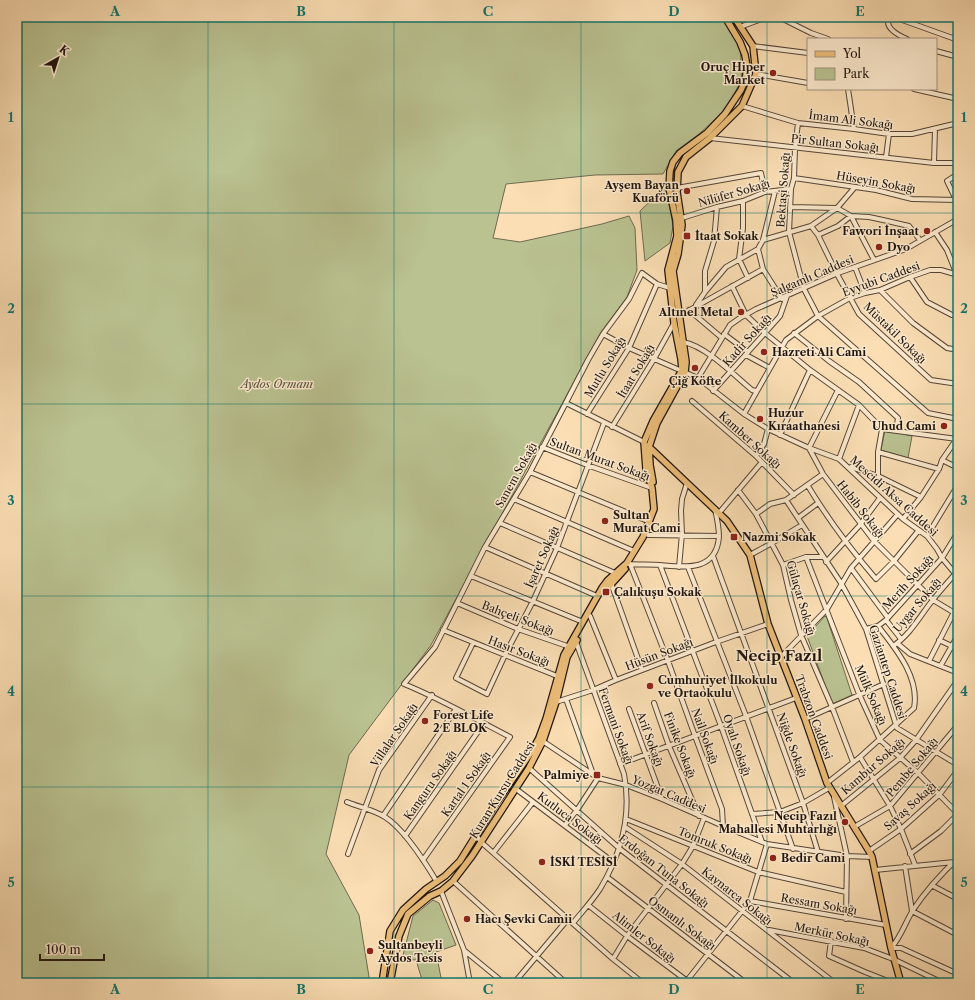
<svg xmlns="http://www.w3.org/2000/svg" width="975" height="1000" viewBox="0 0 975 1000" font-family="'Libre Caslon Text',serif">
	<rect width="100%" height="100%" fill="#fbdeb4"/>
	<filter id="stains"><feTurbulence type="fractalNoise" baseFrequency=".005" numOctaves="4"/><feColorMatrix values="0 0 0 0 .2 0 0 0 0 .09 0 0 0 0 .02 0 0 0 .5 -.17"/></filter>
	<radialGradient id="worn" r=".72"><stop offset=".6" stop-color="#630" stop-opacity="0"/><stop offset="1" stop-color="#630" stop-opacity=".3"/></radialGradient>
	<path fill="#bac291" stroke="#6c6b50" d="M17 17H726L740 45 742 79 726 109 699 134 676 151 663 174 595 175 506 184 493 238 520 242 602 224 629 216 635 228 637 270 627 297 601 332 431 645 349 755 326 854 359 915 370 983H17Z
		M666 186 673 226 670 243 645 261 640 211Z
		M885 430 912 436 908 458 881 450Z
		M825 616 827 618 852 695 832 704 807 636Z
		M433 900 439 903 456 945 436 952 442 983H423L416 960 402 959 413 916Z"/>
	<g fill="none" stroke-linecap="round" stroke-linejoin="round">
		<defs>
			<path id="minor" d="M779 17 811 33 828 39
				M889 17C884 28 898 35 907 39
				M894 17 958 40
				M740 27 767 17
				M753 46 808 53
				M936 51 958 57
				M756 74 808 83
				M848 89 854 129
				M914 89 958 99
				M742 106 798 123 854 129 889 134H912L958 123
				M798 123 795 148 794 178 791 189 789 232 804 289 818 316 928 413 958 419
				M710 138 934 163H958
				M886 157 889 134
				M934 163 935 129
				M958 174 947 181 958 204
				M794 178 876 190 912 199 956 200
				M677 188 761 173 765 192
				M775 191 763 240 758 249 763 269 782 299
				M743 201V228L739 259 748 278
				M790 207 837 208 851 216 869 217 883 220 909 226 920 240
				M682 218 717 207 743 201 765 192 791 189
				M811 226 818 235 837 274 859 314 931 380 958 384
				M935 232 947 250 957 275
				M818 235 838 226 851 216 874 260
				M763 240 811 226 837 208 855 187
				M855 267 865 293
				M910 277 927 302 952 315 958 316
				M732 286 746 315 765 333 810 370 859 405 882 429 878 452V476
				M880 290 913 323 947 348 958 350
				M705 291V271L714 241 717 207
				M696 305 705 292 726 267 758 249
				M689 310 722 338
				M679 316 763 269
				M794 333 829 361 859 382 898 418 896 431
				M603 334 629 348 698 378 744 414 768 429 809 448 839 459 903 519 927 536 937 549 942 558 958 577
				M724 334 748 352
				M683 342C706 346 734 375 752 390L756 391
				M746 355 770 368
				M698 378 730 325 740 318 756 309 838 273 906 249 958 219
				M838 390 809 448 823 474 874 541 933 600 953 612 958 616
				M713 391 780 316 787 296
				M692 401 756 456 794 495
				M566 403 644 442
				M587 414 629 348 657 284
				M744 414 786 340 818 316 850 298 865 293 880 290 910 277 930 270H941L958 275
				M612 427 654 359 674 323
				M882 429 957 439
				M780 435 810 370
				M542 447 587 465 652 488
				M878 452 939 469
				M756 456 764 444 768 429
				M839 459 859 405
				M942 460 958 468
				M851 467 878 476 921 497
				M530 472 650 522
				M808 486C828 519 851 550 876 579L894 561 919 530
				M738 490 756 514 783 565 791 600 801 635 832 707 853 762
				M514 499 634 551
				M786 500 841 583 866 629 897 728 958 765
				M719 513 762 462
				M756 514 770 504 786 500 823 474
				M798 518 818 503
				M903 519 921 497 939 469 942 460 958 437
				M500 523 615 573
				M648 535 719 536
				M927 536 958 485
				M485 547 597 596
				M750 555 772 543 802 525
				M713 556 803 803 818 852
				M806 557 859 694 880 740 918 773 958 814
				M826 562 860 525 880 498
				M629 564C639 565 650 564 660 565 685 567 716 572 719 537 719 528 717 518 715 509
				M630 564 668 661 695 736 722 809 723 826
				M660 565 721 726 762 842
				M783 565 806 557H823
				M679 567 682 534 681 511 682 499 687 483
				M688 567 746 716 793 849
				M851 568 888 618
				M471 576 583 622
				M611 583 642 670
				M457 603 518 629 570 647
				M590 616 616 680
				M886 620 901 639
				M866 629 878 626 886 620 942 558 958 532
				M443 630 557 676
				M939 640 958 649
				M473 643 456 678 487 694 505 655 533 601 557 548 604 423
				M897 643 910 654 958 673
				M893 646C910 635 920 616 932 601 939 592 947 583 955 574
				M781 657 827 609 851 568 898 514
				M929 661 958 604
				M941 665 958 635
				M566 699 593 774
				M556 702 593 690 616 680 716 642 768 624
				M654 703 669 746 699 816
				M629 709 662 799
				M805 719 884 684
				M541 740 598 778 626 785 662 799 723 826 767 844 847 856 872 857
				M860 757 890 806 901 829 915 865
				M620 764 796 698
				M529 768 620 849 794 983
				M827 783 860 757 914 708C920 677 895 648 878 626
				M516 789 613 862
				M834 797 847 856 846 919
				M347 802C359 807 374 810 385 817 404 829 425 862 437 882
				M841 806 900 758 916 740 958 680
				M752 814 780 812 803 803 829 788
				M383 816 456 709
				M626 819 758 872 846 892
				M565 825 577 810 598 778
				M625 827 682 864 835 983
				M854 827 890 806 958 725
				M476 835 481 842 613 959 643 983
				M405 836 484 723
				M869 851 901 829 940 794 958 770
				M494 852 533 802
				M348 854 379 770 432 695
				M910 854 941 831 958 814
				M423 860 510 737C475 719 441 699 404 684L435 647 485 547 530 472 588 360 603 334 629 299 642 273 657 284 670 288
				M905 866 912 911 958 935
				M875 870 954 862 958 864
				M607 877 746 983
				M453 881 566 983
				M933 886 958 899
				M441 891 464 950 470 983
				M750 901 886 925
				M588 905 627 936 690 983
				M573 923C582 912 592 901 600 889 621 854 632 815 624 774L576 642
				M769 930 864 948 893 959 943 983
				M831 941 829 956 865 972 893 983
				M891 948C901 937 905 923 913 910 925 892 942 873 958 858
				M891 948H901L958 974
				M465 951 504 983
				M613 959 627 936 682 864 693 846 704 818
				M514 983 568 919
				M685 983 750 901 767 844"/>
			<path id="major" d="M648 446 727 521 750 555 768 624 805 719 827 783 869 851 872 857 891 948 901 983
				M653 482 650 465 649 447 657 423 685 372 686 362 673 271 678 254 682 225 677 192 678 172 686 157 710 138 742 106 756 74 753 46 734 17
				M604 592 625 569
				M382 983 390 931 403 910 426 889 445 876 460 861 496 803 532 751 539 738 546 719 564 655 602 588 608 580 627 563 643 537 654 509 652 488 646 469 644 442 653 421 682 370 681 359 674 323 668 270 677 236 676 220 669 188 670 171 673 162 680 153 707 133 725 114 741 90 745 81 747 67 745 55 740 42 725 17
				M390 983 399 936 408 914 430 896 441 891 453 881 472 856 529 768 543 741 556 702 567 657 577 640"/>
		</defs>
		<use href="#minor" stroke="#564638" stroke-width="6"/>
		<use href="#major" stroke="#1f140e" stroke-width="8"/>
		<use href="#minor" stroke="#fceace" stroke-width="4"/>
		<use href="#major" stroke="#eebf7a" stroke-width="5.5"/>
	</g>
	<path fill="none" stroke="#0f766e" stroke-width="1" stroke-opacity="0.55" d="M208 17V983M394 17V983M581 17V983M767 17V983M17 213H958M17 404H958M17 596H958M17 787H958"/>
	<g fill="#8f2418" stroke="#fceace" stroke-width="1.5">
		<circle cx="773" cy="73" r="4"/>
		<circle cx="687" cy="191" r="4"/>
		<circle cx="927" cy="231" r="4"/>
		<rect x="683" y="232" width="8" height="8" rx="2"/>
		<circle cx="879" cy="247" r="4"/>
		<circle cx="741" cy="312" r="4"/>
		<circle cx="764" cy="352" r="4"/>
		<circle cx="695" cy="368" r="4"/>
		<circle cx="760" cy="419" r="4"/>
		<circle cx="944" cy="426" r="4"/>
		<circle cx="605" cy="521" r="4"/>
		<rect x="730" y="533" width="8" height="8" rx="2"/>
		<rect x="602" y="588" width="8" height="8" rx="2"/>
		<circle cx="650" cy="686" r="4"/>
		<circle cx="425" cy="721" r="4"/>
		<rect x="593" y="771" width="8" height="8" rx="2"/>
		<circle cx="845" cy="822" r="4"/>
		<circle cx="773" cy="858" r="4"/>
		<circle cx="542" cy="862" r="4"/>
		<circle cx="467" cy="919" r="4"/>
		<circle cx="370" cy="951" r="4"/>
	</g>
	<g text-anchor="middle" stroke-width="3" stroke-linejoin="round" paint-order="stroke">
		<g font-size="11" font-weight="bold" fill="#1f140e" stroke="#fceace" text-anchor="start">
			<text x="765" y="71" text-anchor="end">Oruç Hiper<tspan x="765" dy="13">Market</tspan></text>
			<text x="679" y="189" text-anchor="end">Ayşem Bayan<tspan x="679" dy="13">Kuaförü</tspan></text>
			<text x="919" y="235" text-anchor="end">Fawori İnşaat</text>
			<text x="695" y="240">İtaat Sokak</text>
			<text x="887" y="251">Dyo</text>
			<text x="733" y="316" text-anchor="end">Altınel Metal</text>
			<text x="772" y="356">Hazreti Ali Cami</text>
			<text x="695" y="385" text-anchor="middle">Çiğ Köfte</text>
			<text x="768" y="417">Huzur<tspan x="768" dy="13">Kıraathanesi</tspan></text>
			<text x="936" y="430" text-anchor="end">Uhud Cami</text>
			<text x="613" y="519">Sultan<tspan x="613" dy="13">Murat Cami</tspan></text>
			<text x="742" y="541">Nazmi Sokak</text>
			<text x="614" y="596">Çalıkuşu Sokak</text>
			<text x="658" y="684">Cumhuriyet İlkokulu<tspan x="658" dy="13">ve Ortaokulu</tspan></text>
			<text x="433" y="719">Forest Life<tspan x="433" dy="13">2 E BLOK</tspan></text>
			<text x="589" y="779" text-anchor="end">Palmiye</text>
			<text x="837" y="820" text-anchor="end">Necip Fazıl<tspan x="837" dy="13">Mahallesi Muhtarlığı</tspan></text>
			<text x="781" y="862">Bedir Cami</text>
			<text x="550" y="866">İSKİ TESİSİ</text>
			<text x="475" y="923">Hacı Şevki Camii</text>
			<text x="378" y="949">Sultanbeyli<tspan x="378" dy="13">Aydos Tesis</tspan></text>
		</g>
		<g font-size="11" fill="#1f140e" stroke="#fceace">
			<text transform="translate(851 120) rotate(7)" y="4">İmam Ali Sokağı</text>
			<text transform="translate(835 143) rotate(6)" y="4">Pir Sultan Sokağı</text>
			<text transform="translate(876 182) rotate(10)" y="4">Hüseyin Sokağı</text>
			<text transform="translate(783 190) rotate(-86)" y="4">Bektaşi Sokağı</text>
			<text transform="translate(734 193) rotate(-16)" y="4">Nilüfer Sokağı</text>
			<text transform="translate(812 276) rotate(-23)" y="4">Şalgamlı Caddesi</text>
			<text transform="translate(881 279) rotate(-20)" y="4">Eyyubi Caddesi</text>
			<text transform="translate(895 333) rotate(44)" y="4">Müstakil Sokağı</text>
			<text transform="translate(747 340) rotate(-48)" y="4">Kadir Sokağı</text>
			<text transform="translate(605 367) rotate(-59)" y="4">Mutlu Sokağı</text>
			<text transform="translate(636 371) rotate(-59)" y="4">İtaat Sokağı</text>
			<text transform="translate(750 440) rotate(42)" y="4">Kamber Sokağı</text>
			<text transform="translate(600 459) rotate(20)" y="4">Sultan Murat Sokağı</text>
			<text transform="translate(516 475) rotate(-61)" y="4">Sanem Sokağı</text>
			<text transform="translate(894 496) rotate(42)" y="4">Mescidi Aksa Caddesi</text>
			<text transform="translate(861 509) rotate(52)" y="4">Habib Sokağı</text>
			<text transform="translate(542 557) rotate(-66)" y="4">İşaret Sokağı</text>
			<text transform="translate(908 582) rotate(-48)" y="4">Merih Sokağı</text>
			<text transform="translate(801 598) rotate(74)" y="4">Gülaçar Sokağı</text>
			<text transform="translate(917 605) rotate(-50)" y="4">Uygar Sokağı</text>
			<text transform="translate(518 618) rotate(21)" y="4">Bahçeli Sokağı</text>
			<text transform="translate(519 651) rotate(21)" y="4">Hasır Sokağı</text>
			<text transform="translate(659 654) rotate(-21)" y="4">Hüsün Sokağı</text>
			<text transform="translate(888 672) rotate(72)" y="4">Gaziantep Caddesi</text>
			<text transform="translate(871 695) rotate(67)" y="4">Mülk Sokağı</text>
			<text transform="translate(814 717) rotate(70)" y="4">Trabzon Caddesi</text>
			<text transform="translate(616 726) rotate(70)" y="4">Fermani Sokağı</text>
			<text transform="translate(394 735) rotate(-56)" y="4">Villalar Sokağı</text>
			<text transform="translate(705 736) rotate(70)" y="4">Nail Sokağı</text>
			<text transform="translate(650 739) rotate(70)" y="4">Arif Sokağı</text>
			<text transform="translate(680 745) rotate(69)" y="4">Finike Sokağı</text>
			<text transform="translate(737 745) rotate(71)" y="4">Oyalı Sokağı</text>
			<text transform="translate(792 745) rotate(70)" y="4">Niğde Sokağı</text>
			<text transform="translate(873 766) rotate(-41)" y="4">Kambur Sokağı</text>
			<text transform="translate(912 767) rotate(-50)" y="4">Pembe Sokağı</text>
			<text transform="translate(466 784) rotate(-55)" y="4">Kartal 1 Sokağı</text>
			<text transform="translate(430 785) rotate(-55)" y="4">Kanguru Sokağı</text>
			<text transform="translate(502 790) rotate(-58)" y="4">Kuran Kursu Caddesi</text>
			<text transform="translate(669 794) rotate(23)" y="4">Yozgat Caddesi</text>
			<text transform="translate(910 806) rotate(-42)" y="4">Savaş Sokağı</text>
			<text transform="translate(570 818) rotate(37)" y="4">Kutluca Sokağı</text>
			<text transform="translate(715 845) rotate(22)" y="4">Tomruk Sokağı</text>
			<text transform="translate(664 871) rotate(38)" y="4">Erdoğan Tuna Sokağı</text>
			<text transform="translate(737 896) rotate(38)" y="4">Kaynarca Sokağı</text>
			<text transform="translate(819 904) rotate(10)" y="4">Ressam Sokağı</text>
			<text transform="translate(682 923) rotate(37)" y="4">Osmanlı Sokağı</text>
			<text transform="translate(832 934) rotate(12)" y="4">Merkür Sokağı</text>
			<text transform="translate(644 937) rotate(38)" y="4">Alimler Sokağı</text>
		</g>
		<g font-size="11" font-style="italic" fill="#55513c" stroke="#fceace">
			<text x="277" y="388">Aydos Ormanı</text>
		</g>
		<g font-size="15" font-weight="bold" fill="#1f140e" stroke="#fceace">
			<text x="779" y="661">Necip Fazıl</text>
		</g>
	</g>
	<rect width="975" height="1000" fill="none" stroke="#fbdeb4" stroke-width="44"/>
	<rect x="807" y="38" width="130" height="52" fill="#fceace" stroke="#a49481"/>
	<rect x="815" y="51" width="20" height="6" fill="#eebf7a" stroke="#a49481"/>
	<text x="843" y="58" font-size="12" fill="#1f140e">Yol</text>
	<rect x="815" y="68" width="20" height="12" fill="#bac291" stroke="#a49481"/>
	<text x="843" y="78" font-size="12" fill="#1f140e">Park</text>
	<g transform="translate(58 58) rotate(39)" stroke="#fceace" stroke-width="3" paint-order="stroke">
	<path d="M0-3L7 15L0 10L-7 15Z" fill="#1f140e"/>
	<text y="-6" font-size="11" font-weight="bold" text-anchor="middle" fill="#1f140e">K</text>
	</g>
	<path d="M40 954v6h64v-6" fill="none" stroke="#1f140e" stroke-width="2"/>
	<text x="46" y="954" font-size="12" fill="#1f140e" stroke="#fceace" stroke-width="3" paint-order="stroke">100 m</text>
	<rect x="22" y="22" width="931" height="956" fill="none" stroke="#0f766e" stroke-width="1.5"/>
	<g font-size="13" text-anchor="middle" font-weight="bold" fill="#0f766e">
		<text x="115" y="16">A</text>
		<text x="301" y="16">B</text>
		<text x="488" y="16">C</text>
		<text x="674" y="16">D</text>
		<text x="860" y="16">E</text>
		<text x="11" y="122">1</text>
		<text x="964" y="122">1</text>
		<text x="11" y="313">2</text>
		<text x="964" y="313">2</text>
		<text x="11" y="505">3</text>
		<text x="964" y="505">3</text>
		<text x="11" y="696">4</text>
		<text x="964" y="696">4</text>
		<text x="11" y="887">5</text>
		<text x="964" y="887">5</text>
		<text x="115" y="994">A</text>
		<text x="301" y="994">B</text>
		<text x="488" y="994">C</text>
		<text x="674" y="994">D</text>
		<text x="860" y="994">E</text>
	</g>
	<rect width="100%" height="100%" filter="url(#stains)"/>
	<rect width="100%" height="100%" fill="url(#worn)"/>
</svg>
